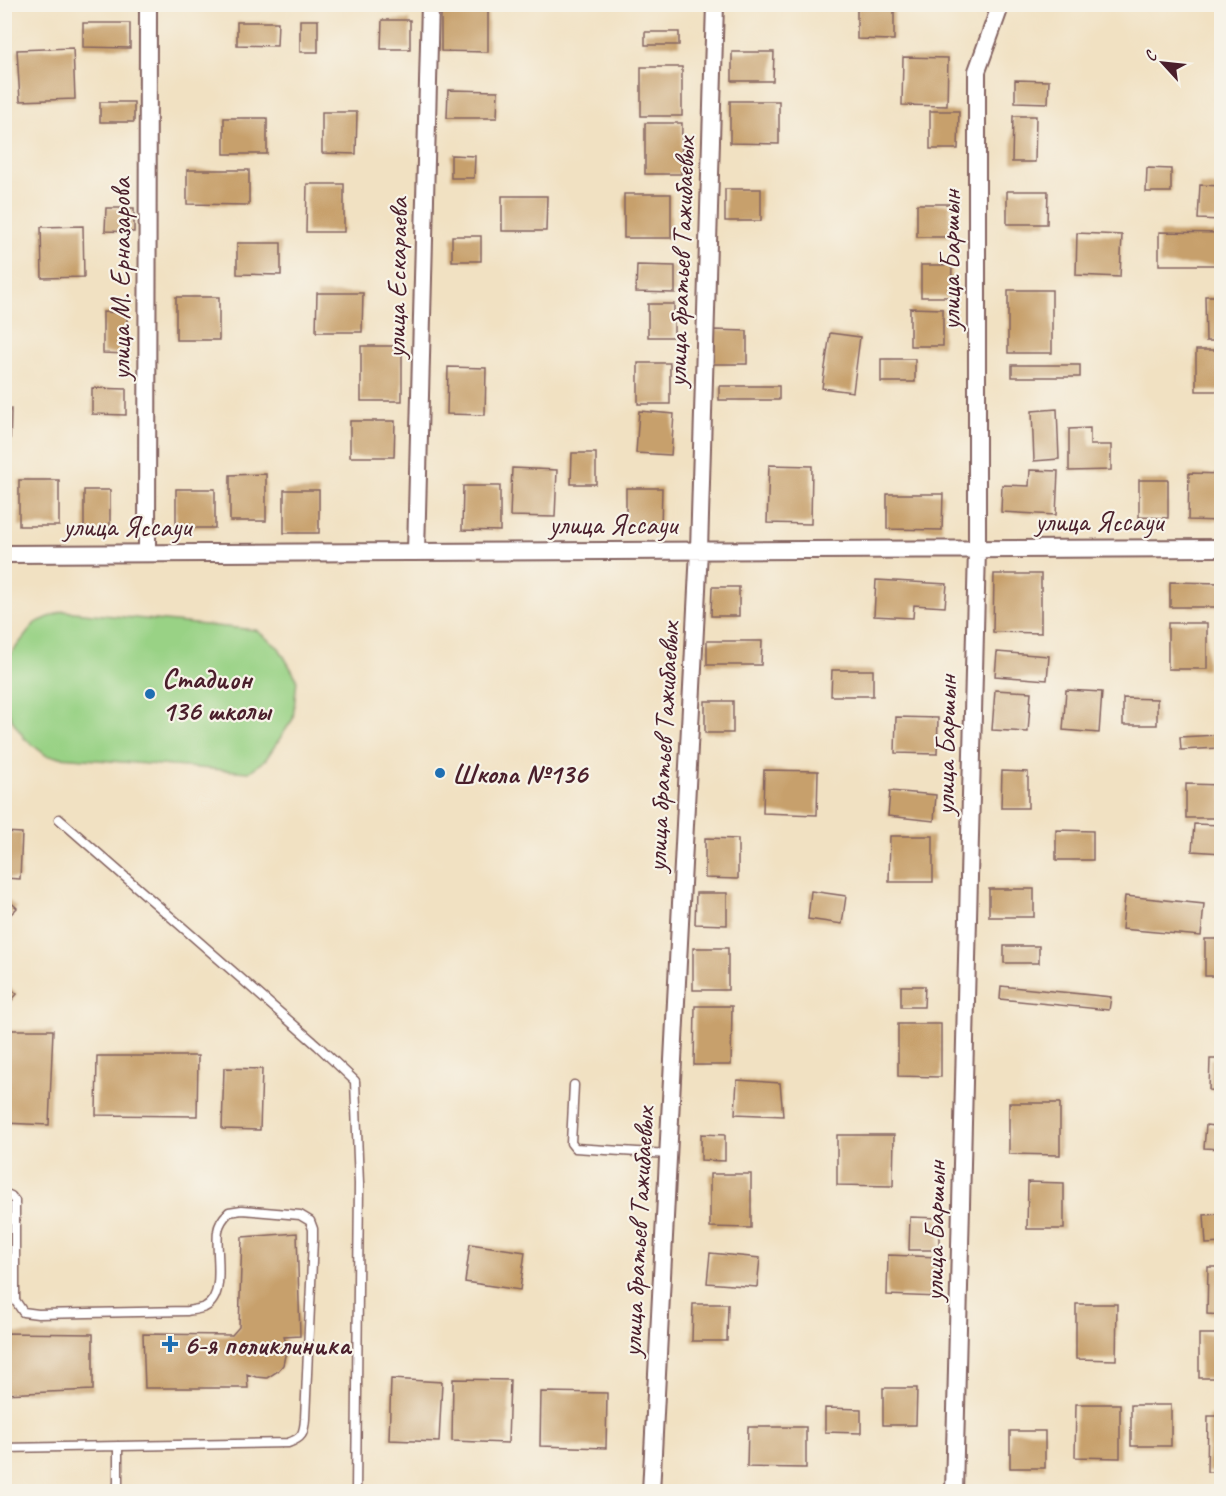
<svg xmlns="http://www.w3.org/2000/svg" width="1226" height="1496" viewBox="0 0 1226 1496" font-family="Caveat,sans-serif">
	<rect width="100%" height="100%" fill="#f7f3e8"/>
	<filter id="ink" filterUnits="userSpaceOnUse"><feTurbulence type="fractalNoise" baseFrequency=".0167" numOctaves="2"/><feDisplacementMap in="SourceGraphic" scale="12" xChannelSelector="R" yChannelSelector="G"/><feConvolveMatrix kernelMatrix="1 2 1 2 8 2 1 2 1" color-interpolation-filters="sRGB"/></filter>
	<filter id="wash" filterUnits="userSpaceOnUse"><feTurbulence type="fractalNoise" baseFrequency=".008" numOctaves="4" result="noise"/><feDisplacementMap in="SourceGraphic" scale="24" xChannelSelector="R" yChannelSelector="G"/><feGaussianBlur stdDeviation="1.35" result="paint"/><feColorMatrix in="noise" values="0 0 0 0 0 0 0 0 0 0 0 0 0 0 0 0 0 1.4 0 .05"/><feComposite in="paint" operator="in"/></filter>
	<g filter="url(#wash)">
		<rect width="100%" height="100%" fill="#f1e1c2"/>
		<path fill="#99d285" stroke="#727858" stroke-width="1.5" d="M63 611 256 630 279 648 297 679 293 719 266 759 249 772 47 756 25 739 12 720 5 701V686L10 655 35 623Z"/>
		<g id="blocks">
			<path fill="#c7a06c" d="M441 4H488V52L441 51Z
				M857 7H894V40L857 39Z
				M300 20H318V52H300Z
				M382 20H410V49H381Z
				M237 22H278L277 46 237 45Z
				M83 23H130V48L83 47Z
				M645 32H679V45H645Z
				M73 48 75 99 20 101 17 50Z
				M732 52H774L773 81H732Z
				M903 57 948 58 947 106 902 105Z
				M641 67H682V116H641Z
				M1015 80 1049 81 1048 103 1015 102Z
				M1216 80H1222V103H1215Z
				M448 90 498 91 497 118H447Z
				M730 101H779V144L730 143Z
				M100 102H134V122H100Z
				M930 111H959L958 149H930Z
				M322 112H357L356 154 322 153Z
				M1013 116H1036L1035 162H1012Z
				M224 118H267V154H224Z
				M645 123H682L681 174H645Z
				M451 155 475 156 474 178H451Z
				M1147 168 1171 169V192H1146Z
				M187 170H249V205L187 204Z
				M307 184H344V232H306Z
				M1200 185 1222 186V220L1198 219Z
				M725 189H761V221H725Z
				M1007 191H1048L1047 224H1007Z
				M624 194H671V238H624Z
				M502 196H547L546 231H502Z
				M917 204H950L949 237H917Z
				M106 208H134V232L105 231Z
				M83 226 84 277 42 278 41 227Z
				M1159 232 1222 233V265H1159Z
				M1077 233 1122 235 1120 277 1076 275Z
				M452 236H481V261H452Z
				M237 243H281V275L237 274Z
				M637 265 675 266V293L636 292Z
				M921 265H952L951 297H921Z
				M1008 290H1052V353H1008Z
				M317 293H363L362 332H316Z
				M1205 296H1222V341H1206Z
				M176 297H219V340H176Z
				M648 304H674V337H648Z
				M910 308 943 309V346H910Z
				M103 312 127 313V354L103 353Z
				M712 330 747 331V364H712Z
				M830 333 860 337 853 392 822 388Z
				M361 346H402V401H361Z
				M1196 350H1222V391H1196Z
				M881 359H915V382H881Z
				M638 363H670V404H638Z
				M1012 365H1080V377H1012Z
				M448 367 486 368 485 415 447 414Z
				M719 386H779V400H719Z
				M92 388 126 389V415L92 414Z
				M5 409H11L9 494H5Z
				M1057 409 1059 459 1034 461 1032 411Z
				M639 411 674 414 671 455 636 453Z
				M350 421H395L394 457H350Z
				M1090 428V445H1111V470L1069 471V429Z
				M572 453H596V484H571Z
				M769 465 812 466 811 524 767 523Z
				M512 468 557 470 555 517 510 516Z
				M1030 470 1058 471 1056 515 1001 512 1002 485 1029 486Z
				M1189 473 1222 474V521L1188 520Z
				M266 474V521H230V475Z
				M19 480H59V526H19Z
				M1139 480H1168V518L1139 517Z
				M463 486H500V531L462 530Z
				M626 488H662L661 528H626Z
				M176 489H215V528H176Z
				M84 490H110V531H84Z
				M284 490H319V533H284Z
				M887 494H943L942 530 887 529Z
				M994 574H1041V633L993 632Z
				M876 580 947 584 945 607 914 605 913 618 874 616Z
				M1170 582 1222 583V607H1170Z
				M712 587H739V616H711Z
				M4 604H9V629H4Z
				M1168 623H1207V669H1168Z
				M707 641H762L761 665H707Z
				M997 652 1049 656 1047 680 995 676Z
				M832 670H873V696H831Z
				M995 690 1031 692 1028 732 992 730Z
				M1066 690 1102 692 1099 733 1063 730Z
				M1123 698 1157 699V725H1123Z
				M705 701H733V733H705Z
				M896 717 938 718 937 754 895 753Z
				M1218 735 1219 748 1181 750 1180 737Z
				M764 770 818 771 817 815 763 813Z
				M1002 771 1028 772V808H1001Z
				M1186 784 1222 785V818H1186Z
				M890 791 936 795 934 821 888 816Z
				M1194 824 1222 825V853L1192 851Z
				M1056 830 1093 831V860H1056Z
				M4 832 22 833 20 879 4 878Z
				M890 836H933V882H889Z
				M705 838 738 839V879L705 878Z
				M989 889H1034V917H989Z
				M811 891 846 896 842 924 808 919Z
				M696 893H727V925L695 924Z
				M4 896 17 908 4 921Z
				M1125 896 1204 904 1201 936 1122 929Z
				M1205 939H1222V976H1205Z
				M1004 946H1039V963H1004Z
				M693 948H728V990H693Z
				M4 982 17 994 6 1007 4 1005Z
				M901 986H925L924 1007H901Z
				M1001 986 1111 997 1109 1010 1000 999Z
				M695 1006H732L731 1065H694Z
				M898 1024H941V1077L898 1076Z
				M4 1030H53L49 1125 4 1123Z
				M97 1056H198L197 1116 96 1115Z
				M1210 1059H1222V1091L1209 1090Z
				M224 1068 262 1069 260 1130 222 1129Z
				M737 1080 780 1083 783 1116 735 1114Z
				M1009 1103H1060V1155L1009 1154Z
				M1206 1125 1222 1127V1149L1204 1148Z
				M701 1134 725 1135V1161L701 1160Z
				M837 1135H894L893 1186 837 1185Z
				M710 1174H751V1228L710 1227Z
				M1028 1182 1064 1183V1229H1027Z
				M1222 1214V1243L1206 1244 1204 1215Z
				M910 1217 939 1218V1250H909Z
				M297 1233 300 1336 284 1337 287 1346 283 1365 278 1371 267 1378 256 1377 247 1374 248 1388H145L143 1334 232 1335 239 1327 242 1237Z
				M470 1244 525 1252 520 1290 465 1282Z
				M710 1253 760 1258 757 1287 707 1283Z
				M888 1255 939 1257V1297L887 1295Z
				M1208 1267H1222V1315L1207 1314Z
				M693 1304H728L727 1341H692Z
				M1076 1304H1117L1116 1360 1076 1359Z
				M4 1333 93 1334V1390L4 1394Z
				M1199 1334H1222V1378H1199Z
				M391 1379 442 1382 439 1442 389 1440Z
				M453 1379 510 1380 508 1443 452 1441Z
				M883 1388H917L916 1425H883Z
				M541 1392 607 1393 606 1448 540 1446Z
				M1076 1404H1120V1458L1075 1457Z
				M1131 1405H1171V1446H1131Z
				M825 1408 861 1409V1433L825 1432Z
				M1208 1416H1222V1472H1207Z
				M748 1427H806V1468L747 1467Z
				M1010 1431H1045V1468H1010Z"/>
		</g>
	</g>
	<g filter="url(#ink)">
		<use href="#blocks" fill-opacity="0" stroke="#846360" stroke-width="1.5"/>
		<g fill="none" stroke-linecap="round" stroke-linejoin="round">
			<defs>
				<path id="service" d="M59 819 318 1046 355 1081 359 1184 356 1492
					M574 1085 571 1143 575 1148 668 1154
					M4 1193 11 1196 15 1201V1300L23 1312 38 1314 187 1311C193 1310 200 1309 205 1307 227 1296 215 1251 218 1231 219 1223 224 1217 229 1212L242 1210 300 1215 310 1221 313 1229V1239L305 1419C304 1434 302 1438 288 1443L4 1448
					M116 1492 118 1483V1446"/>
				<path id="minor" d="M416 552 430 4
					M147 553 148 4
					M4 554 1222 548
					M651 1492 699 550 715 4
					M954 1492 977 549V71L1001 4"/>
			</defs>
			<use href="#service" stroke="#846360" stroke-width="11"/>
			<use href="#minor" stroke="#846360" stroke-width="20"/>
			<use href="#service" stroke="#fff" stroke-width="8"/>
			<use href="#minor" stroke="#fff" stroke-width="16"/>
		</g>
	</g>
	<g fill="#1f6fb2" stroke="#f7f3e8" stroke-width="2">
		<circle cx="150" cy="694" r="6"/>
		<circle cx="440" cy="773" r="6"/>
		<path d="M167 1335h6v6h6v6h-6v6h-6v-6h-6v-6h6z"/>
	</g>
	<g text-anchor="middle" stroke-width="4.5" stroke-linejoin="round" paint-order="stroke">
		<g font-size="28" fill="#4a1f2b" stroke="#f7f3e8">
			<text transform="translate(950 260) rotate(-90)" y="10">улица Баршын</text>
			<text transform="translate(680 262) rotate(-88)" y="10">улица братьев Тажибаевых</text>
			<text transform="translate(396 278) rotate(-89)" y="10">улица Ескараева</text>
			<text transform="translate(120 279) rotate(-90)" y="10">улица М. Ерназарова</text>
			<text x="1099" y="531">улица Яссауи</text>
			<text x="613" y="534">улица Яссауи</text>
			<text x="127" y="536">улица Яссауи</text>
			<text transform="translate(945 745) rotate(-89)" y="10">улица Баршын</text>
			<text transform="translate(662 747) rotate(-87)" y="10">улица братьев Тажибаевых</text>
			<text transform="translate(934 1231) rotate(-89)" y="10">улица Баршын</text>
			<text transform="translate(637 1232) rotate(-87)" y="10">улица братьев Тажибаевых</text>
		</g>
		<g font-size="28" font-weight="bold" fill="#4a1f2b" stroke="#f7f3e8" text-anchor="start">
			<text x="162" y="688">Стадион<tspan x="162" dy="32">136 школы</tspan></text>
			<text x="452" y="783">Школа №136</text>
			<text x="184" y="1354">6-я поликлиника</text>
		</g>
	</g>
	<rect width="1226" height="1496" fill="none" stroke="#f7f3e8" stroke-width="24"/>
	<g transform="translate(1163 63) rotate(297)" stroke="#f7f3e8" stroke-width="4.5" paint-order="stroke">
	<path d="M0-4.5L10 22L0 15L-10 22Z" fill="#4a1f2b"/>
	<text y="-9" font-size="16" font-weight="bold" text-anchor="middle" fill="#4a1f2b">С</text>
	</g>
</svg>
